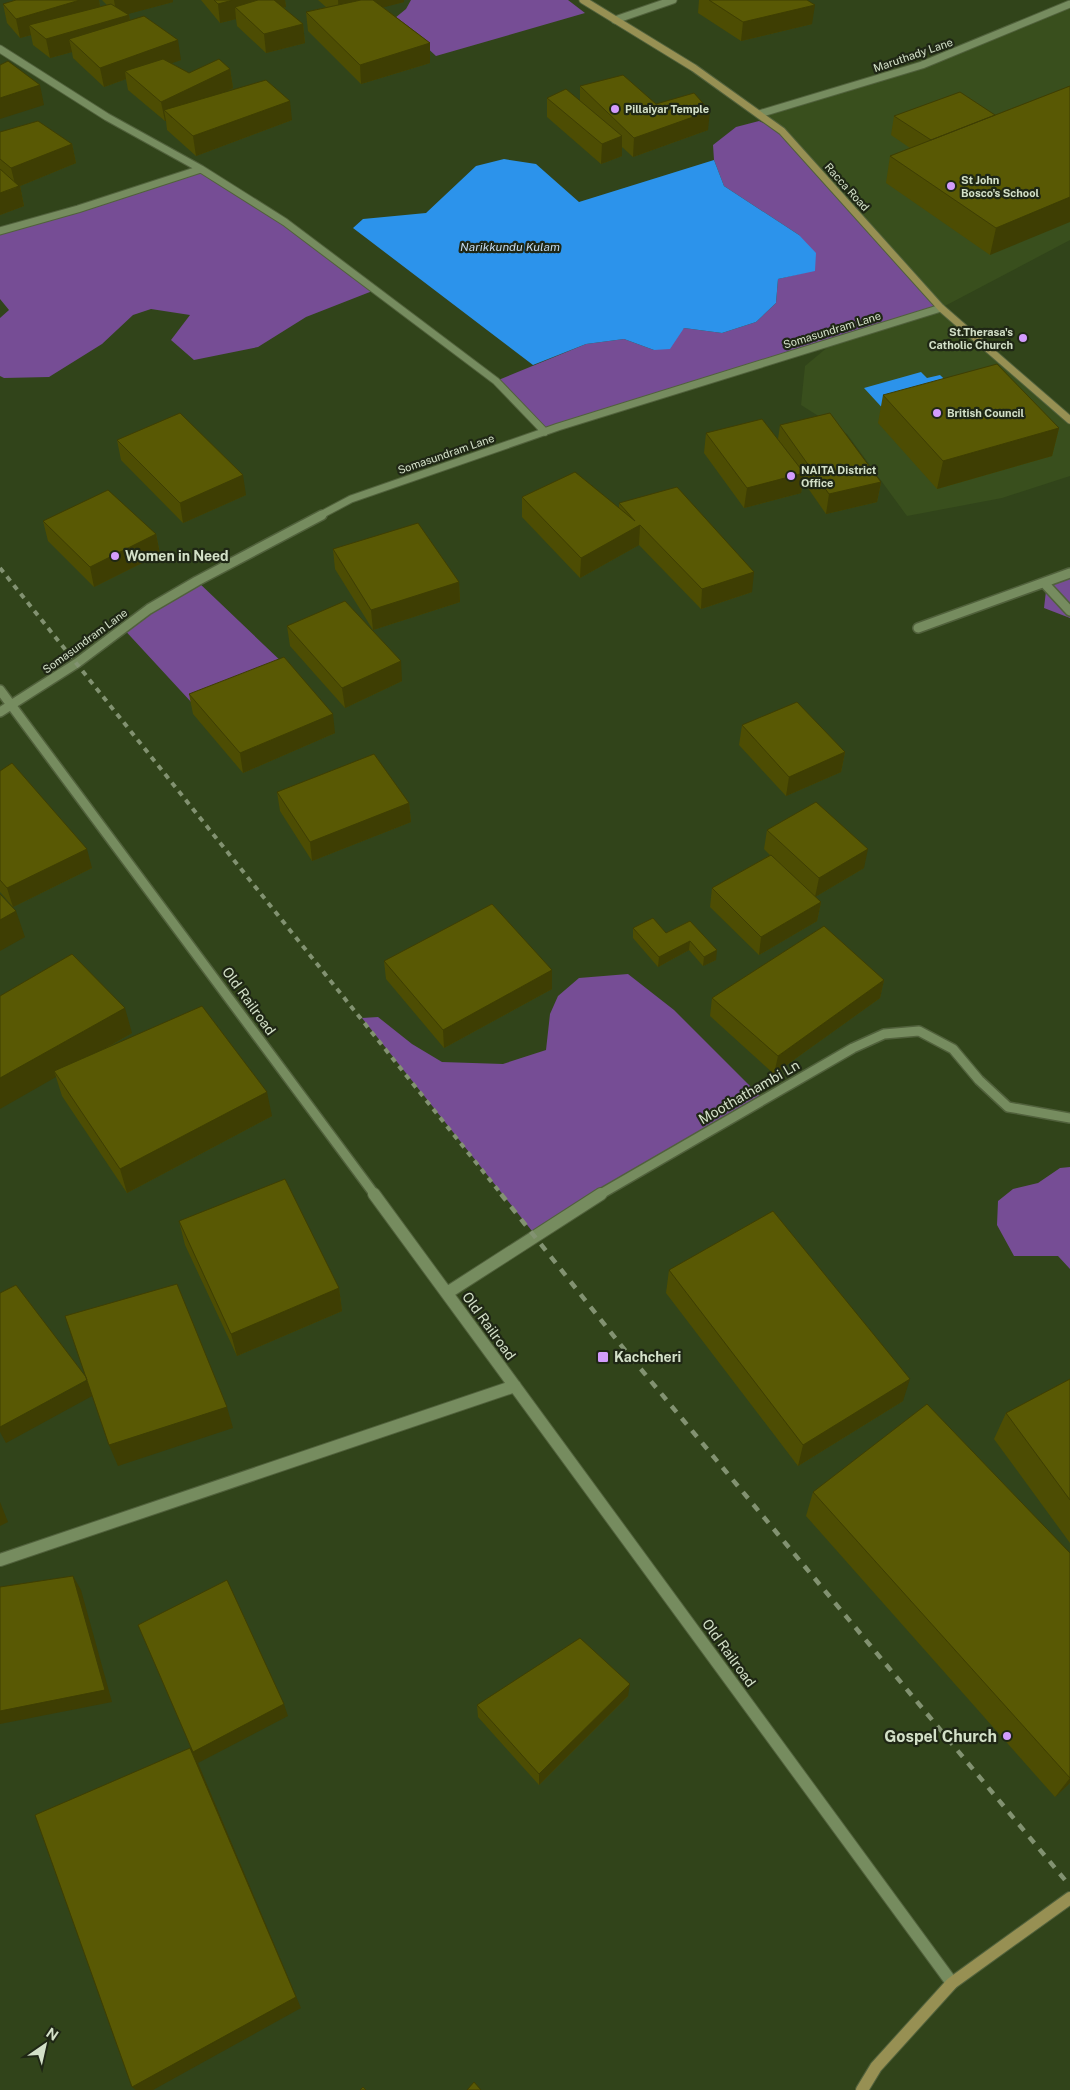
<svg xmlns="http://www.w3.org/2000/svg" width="1070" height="2090" viewBox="0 0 1070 2090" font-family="'Public Sans',sans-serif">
	<rect width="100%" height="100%" fill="#31441a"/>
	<path fill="#394f1d" d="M1070 4V240L941 308 1070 420V476L1002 498 907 516 847 434 801 405 805 366 835 341 941 308 759 114 922 65Z"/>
	<path fill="#764d95" d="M411 0H568L585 13 436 56 395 18 406 9Z
		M759 121 782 131 941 308 545 432 496 381 586 344 624 339 654 350 684 328 722 333 756 322 776 303 778 279 815 270 799 235 724 186 714 160 713 145 736 127Z
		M201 169 285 222 375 290 306 317 258 347 194 360 171 340 190 315 151 309 133 315 102 344 49 377 4 378 0 376V318L9 310 0 299V231Z
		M1070 573V618L1044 608 1047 582Z
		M197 581 285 665 192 703 120 625Z
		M628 974 674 1010 763 1099 536 1236 362 1018 378 1017 412 1044 442 1062 503 1064 546 1050 550 1014 558 996 579 978Z
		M1070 1167V1269L1058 1256H1014L997 1225 998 1201 1013 1189 1038 1183 1060 1168Z"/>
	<path fill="#2c93eb" d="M504 159 536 164 579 202 714 160 724 186 799 235 816 253 815 271 778 279 776 303 756 322 722 333 684 328 670 349 654 350 624 339 586 344 533 365 353 228 363 219 426 213 476 166Z
		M921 372 927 378 940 375 958 392 887 413 864 388Z"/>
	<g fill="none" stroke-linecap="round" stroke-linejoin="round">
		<defs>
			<path id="street-far2" d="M615 20 673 0
				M0 49 107 117 201 169 285 222 496 381 545 432
				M759 114 922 65 1070 4
				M0 231 78 209 201 169
				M319 516 351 499 558 427 941 308"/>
			<path id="street-far1" d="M1045 584 1070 611
				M918 628 1070 573
				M0 690 375 1195
				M0 712 77 663 149 609 197 581 322 515
				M599 1195 853 1048 884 1034 919 1031 953 1049 979 1080 1008 1107 1070 1118"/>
			<path id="street" d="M374 1194 952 1983
				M447 1293 601 1194
				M0 1560 515 1386"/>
			<path id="secondary-far1" d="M583 0 694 68 782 131 941 308 1070 420"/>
			<path id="secondary" d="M862 2090 876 2067 952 1983 1070 1898"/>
		</defs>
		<use href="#street-far2" stroke="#51613c" stroke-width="9"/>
		<use href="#street-far1" stroke="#51613c" stroke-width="12"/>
		<use href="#street" stroke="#51613c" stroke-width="14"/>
		<use href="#secondary-far1" stroke="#51613c" stroke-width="9"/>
		<use href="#secondary" stroke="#51613c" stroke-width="14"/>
		<use href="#street-far2" stroke="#768c5f" stroke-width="7"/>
		<use href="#street-far1" stroke="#768c5f" stroke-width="9"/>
		<use href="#street" stroke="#768c5f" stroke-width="12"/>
		<use href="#secondary-far1" stroke="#979053" stroke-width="7"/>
		<use href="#secondary" stroke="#979053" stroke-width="12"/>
		<path stroke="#829271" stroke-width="4" stroke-dasharray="5.5 5.5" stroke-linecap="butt" d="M0 568 502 1195"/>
		<path stroke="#829271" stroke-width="4.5" stroke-dasharray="8 8" stroke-linecap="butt" d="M501 1194 620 1344 1070 1886"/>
	</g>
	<path fill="#4d4d03" d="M16 0H99L100 7 107 5 102 0H173V2L127 14 129 15 130 20 181 60 171 63 189 73 230 69 233 88 225 92 292 120 196 156 167 130 166 121H165L128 90 126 79 104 87 73 58 72 52 50 58 33 45 31 35 20 38 7 23 3 4Z
		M201 0H285L286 7 283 8 303 24 305 43 266 53 237 26 236 19 220 23Z
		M318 0H404V2L383 7 430 43V63L361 84 308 31 306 12 326 7Z
		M699 0H807L812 24 741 41 698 13Z
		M580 86 656 104 708 130 633 157 622 147V156L601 164 547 117V98L580 101Z
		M1070 86 990 255 886 183 890 156 910 148 891 135 894 116 995 115Z
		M0 132 72 144 76 163 20 186 24 206 0 215Z
		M883 395 1059 428 1052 456 937 489 878 423Z
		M780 425 881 482 877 502 826 514 803 481 801 493 744 508 704 453 706 433 778 439Z
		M117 440 246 495 183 523 121 460Z
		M522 497 619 507V503L752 592 701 609 639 545 580 578 522 517Z
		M43 521 156 534 160 554 94 587 48 541Z
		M333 549 459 582 460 602 373 630 335 569Z
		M287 626 402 681 345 708 290 646Z
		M189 694 335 733 243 773 193 714Z
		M742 725 845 752 841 772 786 796 739 745Z
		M0 771 92 868 13 907 0 892Z
		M277 792 409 803 411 822 312 861 280 811Z
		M767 830 864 868 815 897 821 902 817 921 759 955 710 907 712 888 770 855 764 849Z
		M690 921 716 960 703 966 689 950 658 967 633 938V928L666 933Z
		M384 961 552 970V989L444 1048 386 979Z
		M884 980 880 998 774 1074 710 1016 712 998Z
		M0 996 132 1033 110 1046 272 1116 127 1193 62 1096 56 1077Z
		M179 1221 339 1288 342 1311 237 1356 185 1245Z
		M669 1270 903 1401 798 1466 666 1293Z
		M1070 1379V1543L994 1439 1006 1413Z
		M813 1492 1070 1553V1783L1055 1797 806 1516Z
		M628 1696 539 1785 478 1717 477 1705Z"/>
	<path fill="#3e3e03" d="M80 0H99L101 14 29 25 31 35 20 38 16 19Z
		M114 0H173V2L117 17Z
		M233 0H285L286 7 246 17 235 7 236 19 220 23 218 4Z
		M338 0H404V2L339 19Z
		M815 5 812 24 741 41 743 22Z
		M129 15 132 34 69 39 72 52 50 58 46 39Z
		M303 24 305 43 266 53 264 34Z
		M178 40 181 60 132 77 125 71 126 79 104 87 100 68Z
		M430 43V63L361 84 360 65Z
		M230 69 233 88 172 118 164 110 166 121H165L161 102Z
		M40 85 44 105 0 119V98Z
		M290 101 292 120 196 156 193 136Z
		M710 111 708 130 633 157 634 138Z
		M622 136V156L601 164 602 144Z
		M72 144 76 163 20 186 24 206 0 215V193L16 188 11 168Z
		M1070 197V222L990 255 996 228Z
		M1059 428 1052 456 937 489 943 461Z
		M804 473 801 493 744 508 747 488Z
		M243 475 246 495 183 523 180 503Z
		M881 482 877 502 826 514 829 494Z
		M640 525 639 545 580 578 581 558Z
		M156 534 160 554 94 587 90 567Z
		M754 572 752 592 701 609 702 589Z
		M459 582 460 602 373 630 371 610Z
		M401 661 402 681 345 708 342 688Z
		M333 714 335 733 243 773 240 753Z
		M845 752 841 772 786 796 789 777Z
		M409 803 411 822 312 861 310 842Z
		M87 849 92 868 13 907 7 888Z
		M868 849 864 868 815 897 819 878Z
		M821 902 817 921 759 955 761 937Z
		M16 911 25 937 0 951V920Z
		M690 941 689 950 658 967 659 957Z
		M717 950 716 960 703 966 704 957Z
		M552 970V989L444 1048 443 1030Z
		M884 980 880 998 774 1074 778 1056Z
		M125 1008 132 1033 57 1076 54 1071 56 1077 0 1109V1078Z
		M267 1092 272 1116 127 1193 120 1169Z
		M339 1288 342 1311 237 1356 231 1334Z
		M910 1379 903 1401 798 1466 803 1445Z
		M88 1380 94 1395 6 1443 0 1432V1427Z
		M227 1407 233 1428 118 1466 109 1445Z
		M0 1502 8 1522 0 1526Z
		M73 1576 81 1590 112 1702 0 1724V1711Z
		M630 1684 628 1696 539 1785V1774Z
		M284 1704 288 1716 198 1763 301 2008 153 2090H136L132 2087 190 1748Z
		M1070 1778V1783L1055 1797Z"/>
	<path fill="#595904" stroke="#3e3e03" d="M16 0H80L16 19 3 4Z
		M214 0H233L218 4Z
		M258 0H274L303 24 264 34 235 7Z
		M361 0H373L430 43 360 65 306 12Z
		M709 0H807L815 5 743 22Z
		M111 4 129 15 46 39 29 25Z
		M144 16 178 40 100 68 69 39Z
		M163 59 189 73 219 59 230 69 161 102 125 71Z
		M8 61 40 85 0 98V65Z
		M623 75 656 104 694 93 710 111 634 138 580 86Z
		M266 80 290 101 193 136 164 110Z
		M1070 86V197L996 228 890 156Z
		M566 89 622 136 602 144 547 98Z
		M960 92 995 115 931 140 894 116Z
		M38 121 72 144 11 168 0 159V132Z
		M0 169 19 186 0 193Z
		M997 364 1059 428 943 461 883 395Z
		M180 413 243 475 180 503 117 440Z
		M830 413 881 482 829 494 780 425Z
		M762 419 804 473 747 488 706 433Z
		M575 472 635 521 619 503 677 487 754 572 702 589 640 525 581 558 522 497Z
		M108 490 156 534 90 567 43 521Z
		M418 523 459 582 371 610 333 549Z
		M345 601 401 661 342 688 287 626Z
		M284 657 333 714 240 753 189 694Z
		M797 702 845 752 789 777 742 725Z
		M374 754 409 803 310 842 277 792Z
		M12 763 87 849 7 888 0 880V771Z
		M816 802 868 849 819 878 767 830Z
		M771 855 821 902 761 937 712 888Z
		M0 894 16 911 0 920Z
		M492 904 552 970 443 1030 384 961Z
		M653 918 666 933 690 921 717 950 704 957 690 941 659 957 633 928Z
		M824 926 884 980 778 1056 712 998Z
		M72 954 125 1008 0 1078V996Z
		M202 1006 267 1092 120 1169 54 1071Z
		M285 1179 339 1288 231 1334 179 1221Z
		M773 1211 910 1379 803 1445 669 1270Z
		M177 1284 227 1407 109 1445 65 1316Z
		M16 1285 86 1377 87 1380 0 1427V1293Z
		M1070 1379V1500L1006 1413Z
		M927 1404 1070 1553V1778L813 1492Z
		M73 1576 105 1690 0 1711V1587Z
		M227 1580 284 1704 193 1752 138 1625Z
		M580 1638 630 1684 539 1774 477 1705Z
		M190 1748 296 1997 132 2087 35 1815Z
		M474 2082 481 2090H467Z
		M363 2087 366 2090H360Z"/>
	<g fill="#d39cfd" stroke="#1f2715" stroke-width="2">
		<circle cx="615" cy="109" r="5"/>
		<circle cx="951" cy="186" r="5"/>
		<circle cx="1023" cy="338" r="5"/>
		<circle cx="937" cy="413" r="5"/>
		<circle cx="791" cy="476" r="5"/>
		<circle cx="115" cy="556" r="5"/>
		<rect x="597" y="1351" width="12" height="12" rx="2.5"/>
		<circle cx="1007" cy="1736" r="5"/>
	</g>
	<g text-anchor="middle" stroke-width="4.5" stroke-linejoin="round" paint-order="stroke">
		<g font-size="11" fill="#d3e0c8" stroke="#1f2715">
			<text transform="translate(913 55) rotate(-19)" y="4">Maruthady Lane</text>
			<text transform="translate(847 187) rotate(48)" y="4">Racca Road</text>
			<text transform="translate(832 330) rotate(-17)" y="4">Somasundram Lane</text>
			<text transform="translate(446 454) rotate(-19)" y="4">Somasundram Lane</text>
			<text transform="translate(85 641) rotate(-36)" y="4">Somasundram Lane</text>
		</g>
		<g font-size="11" font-weight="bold" fill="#d3e0c8" stroke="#1f2715" text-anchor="start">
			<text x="625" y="113">Pillaiyar Temple</text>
			<text x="961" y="184">St John<tspan x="961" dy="13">Bosco's School</tspan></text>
			<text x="1013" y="336" text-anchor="end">St.Therasa's<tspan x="1013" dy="13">Catholic Church</tspan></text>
			<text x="947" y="417">British Council</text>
			<text x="801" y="474">NAITA District<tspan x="801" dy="13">Office</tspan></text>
		</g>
		<g font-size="12" font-style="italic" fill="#c3d8ee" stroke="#1f2715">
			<text x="510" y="251">Narikkundu Kulam</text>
		</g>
		<g font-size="14" font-weight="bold" fill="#d3e0c8" stroke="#1f2715" text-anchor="start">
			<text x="125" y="561">Women in Need</text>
			<text x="614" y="1362">Kachcheri</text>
		</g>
		<g font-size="14" fill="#d3e0c8" stroke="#1f2715">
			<text transform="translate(249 1001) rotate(54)" y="5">Old Railroad</text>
			<text transform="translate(749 1092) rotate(-30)" y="5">Moothathambi Ln</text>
			<text transform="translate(489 1326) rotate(54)" y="5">Old Railroad</text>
			<text transform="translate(729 1653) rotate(54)" y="5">Old Railroad</text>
		</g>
		<g font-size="16" font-weight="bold" fill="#d3e0c8" stroke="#1f2715" text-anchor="end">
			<text x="997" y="1742">Gospel Church</text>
		</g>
	</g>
	<g transform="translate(45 2045) rotate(34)" stroke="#1f2715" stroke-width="4" paint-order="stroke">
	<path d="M0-4L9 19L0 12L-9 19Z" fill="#d3e0c8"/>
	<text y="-8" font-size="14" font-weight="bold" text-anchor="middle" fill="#d3e0c8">N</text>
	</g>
</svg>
